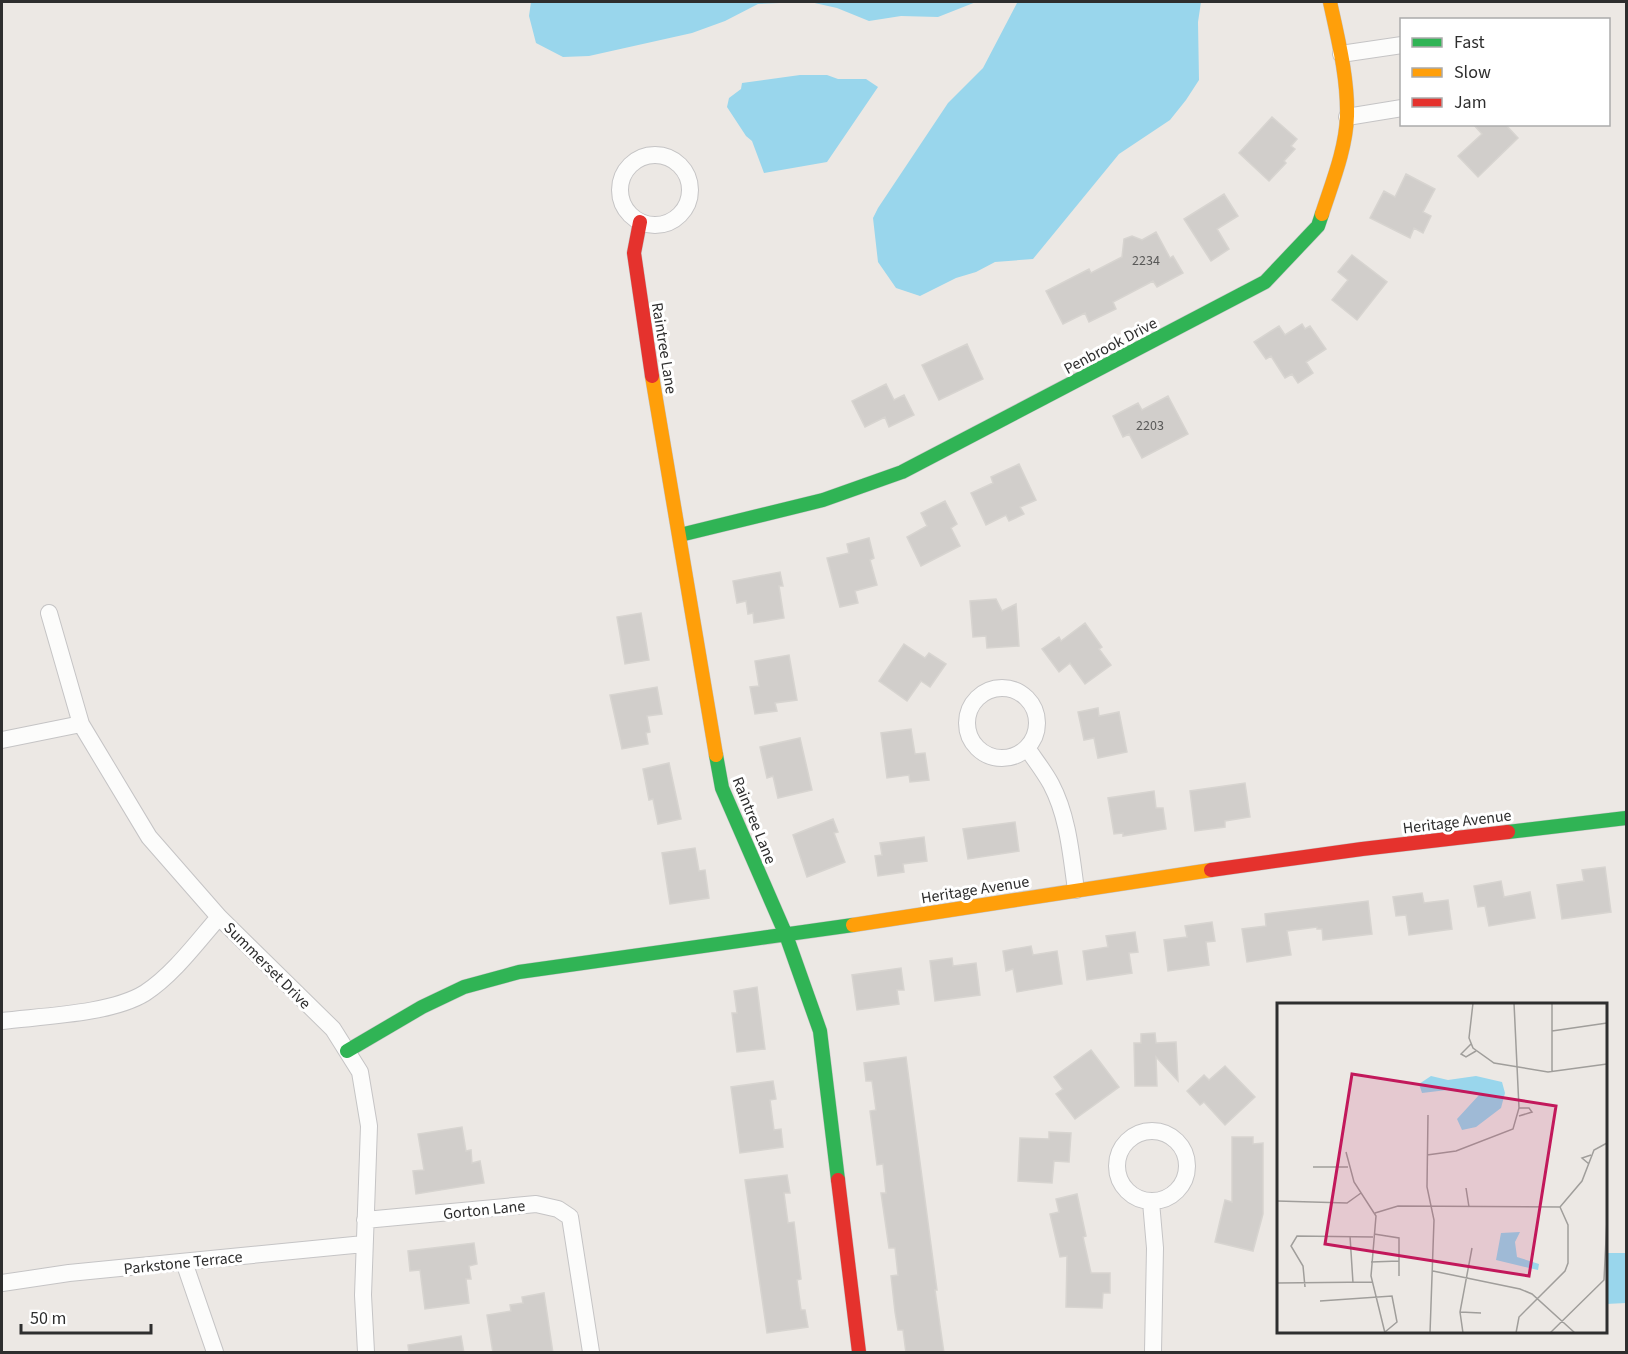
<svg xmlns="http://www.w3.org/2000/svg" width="1628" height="1354" viewBox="0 0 1628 1354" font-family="'Source Sans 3',sans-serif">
	<rect width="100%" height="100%" fill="#ece8e4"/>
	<path fill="#99d6ec" d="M531 2H802L758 4 725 21 692 33 589 56 563 57 536 43 529 16Z
		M810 2H976L938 17 901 16 869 21 837 8Z
		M1014 2H1201L1198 22 1199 80 1186 100 1170 120 1119 154 1033 259 995 262 976 272 956 278 920 296 896 288 878 262 873 218 878 208 948 103 983 68 1017 3Z
		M800 75H827L838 79H866L878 87 827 162 764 173 752 141 746 136 727 107 729 98 741 89 742 83Z
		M1606 1253H1626V1303L1606 1304Z"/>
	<path fill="#d1cecb" stroke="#d7d4d0" stroke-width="1.5" d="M1272 117 1297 139 1291 146 1295 149 1284 161 1286 163 1269 181 1239 153Z
		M1473 124H1505L1518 138 1478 177 1458 156 1482 134Z
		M1406 174 1435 189 1423 212 1431 216 1423 233 1414 228 1410 238 1370 218 1384 191 1395 197Z
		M1224 194 1238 216 1217 229 1229 249 1211 261 1184 219Z
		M1156 232 1170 258 1173 256 1183 273 1157 287 1153 281 1113 302 1116 309 1089 322 1085 313 1063 324 1046 291 1089 269 1091 273 1122 257 1124 239 1132 236 1142 240Z
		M1352 255 1387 282 1357 320 1332 300 1348 280 1338 272Z
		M1302 324 1305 329 1310 326 1326 349 1306 362 1313 373 1298 383 1292 374 1285 378 1271 356 1266 359 1254 342 1279 326 1285 335Z
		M967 344 983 379 939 400 922 365Z
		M886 384 894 400 904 395 914 415 889 427 885 417 865 427 852 401Z
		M1168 396 1188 434 1142 458 1129 434 1123 437 1113 416 1138 403 1142 410Z
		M1019 464 1036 500 1020 507 1024 514 1009 521 1006 515 986 525 971 493 993 483 991 477Z
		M945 501 957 524 951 528 960 546 921 566 907 537 927 526 921 513Z
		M869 538 874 558 870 560 877 585 855 591 858 603 840 607 827 558 849 553 847 544Z
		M780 572 783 586H779L784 618 754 623 753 613 748 614 746 601 737 603 733 581Z
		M996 599 1002 611 1016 604 1019 646 987 648 986 636 973 637 970 601Z
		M641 613 649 660 625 664 617 617Z
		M1085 623 1102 647 1099 649 1111 665 1085 684 1070 663 1059 672 1042 649 1059 637 1061 641Z
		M904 644 925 658 929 653 946 664 930 687 921 681 907 701 879 681Z
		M789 655 797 700 775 703 777 711 755 714 750 687 759 686 755 661Z
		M657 687 662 714 647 716 650 732 646 733 648 744 622 749 610 695Z
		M1098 708 1099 716 1119 712 1127 752 1098 758 1094 738 1084 740 1078 712Z
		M911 729 915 754 925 753 929 780 910 782 909 775 887 778 881 733Z
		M800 738 812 790 778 798 773 776 767 778 760 747Z
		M669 763 681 819 658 824 653 799 649 800 643 769Z
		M1245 783 1250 817 1225 821V827L1195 831 1190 791Z
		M1154 791 1156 808H1163L1166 829 1123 836V833L1114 834 1108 798Z
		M833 819 838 832 834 833 845 862 807 877 793 835Z
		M1015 822 1019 851 968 859 963 829Z
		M924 837 927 861 903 864 904 872 878 876 875 856 882 855 880 843Z
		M695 848 699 871 705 870 709 898 670 904 662 853Z
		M1605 867 1611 912 1562 919 1557 885 1584 881 1582 870Z
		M1501 881 1504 897 1530 892 1535 918 1489 926 1485 906 1478 907 1474 886Z
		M1422 893 1424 903 1448 900 1452 929 1409 935 1406 915 1396 916 1393 897Z
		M1368 901 1372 934 1323 940 1322 929H1317V927L1287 931 1291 955 1247 962 1242 929 1266 926 1265 914Z
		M1212 922 1215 941 1206 942 1209 965 1168 971 1164 940 1187 937 1185 926Z
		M1135 932 1138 952 1129 953 1132 973 1087 980 1083 951 1108 947 1106 936Z
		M1031 946 1033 955 1057 951 1062 984 1017 992 1013 969 1006 971 1003 951Z
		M952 958 953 966 976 963 980 995 935 1001 930 961Z
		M901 968 904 990H897L899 1004 857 1010 852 975Z
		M757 987 765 1049 737 1052 732 1013H737L734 991Z
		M1155 1033 1156 1043 1176 1042 1178 1081 1156 1057 1157 1086H1135L1134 1043H1141V1034Z
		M1091 1050 1119 1087 1075 1119 1056 1094 1063 1089 1054 1077Z
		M906 1057 937 1290H935L944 1353H906L903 1330H898L895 1312 891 1276 898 1275 895 1248H889L881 1193H886L883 1164 877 1165 870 1111 876 1110 872 1081H866L864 1063Z
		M1225 1066 1255 1097 1225 1125 1204 1102 1200 1105 1187 1091 1204 1075 1209 1080Z
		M773 1081 776 1099 770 1100 774 1130 781 1129 783 1147 740 1153 731 1087Z
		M462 1127 466 1151 471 1150 472 1163 480 1161 484 1183 416 1194 413 1171 424 1170 418 1134Z
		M1049 1132 1071 1133 1069 1162 1054 1161 1052 1183 1018 1181 1020 1138 1049 1139Z
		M1232 1137H1253V1144L1263 1143V1214L1253 1251 1215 1242 1225 1200 1232 1202Z
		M787 1175 790 1193H784L788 1223 794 1222 801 1279 797 1280 801 1310H805L808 1327 767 1333 745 1180Z
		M1077 1194 1086 1236 1083 1237 1091 1273H1110V1293H1103L1102 1308 1066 1307 1067 1256 1060 1257 1050 1214 1059 1212 1056 1199Z
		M474 1243 477 1264 469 1266 471 1279H466L469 1303 425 1309 420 1270 410 1271 408 1251Z
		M544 1293 553 1353H493L487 1315 511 1311 510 1305 523 1303 522 1297Z
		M461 1336 464 1353H409L408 1345Z"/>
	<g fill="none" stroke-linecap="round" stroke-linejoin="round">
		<defs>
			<path id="street" d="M1341 54 1402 45
				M1347 117 1402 108
				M620 190a35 35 0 1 1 70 0a35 35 0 1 1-70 0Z
				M49 613 81 724 149 837 219 917 333 1029 360 1072 369 1126 363 1295 366 1352
				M967 723a35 35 0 1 1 70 0a35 35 0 1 1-70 0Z
				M2 740 81 724
				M1027 748C1035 760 1044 771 1051 784 1068 816 1071 854 1076 890
				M2 1021C43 1016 111 1014 145 993 173 975 198 941 219 917
				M1117 1166a35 35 0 1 1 70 0a35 35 0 1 1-70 0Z
				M1151 1202 1155 1248 1153 1352
				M365 1220 536 1204 558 1209 570 1217 591 1352
				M184 1262 215 1352
				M2 1283 69 1273 364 1244"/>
			<path id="fast" d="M680 535 823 500 902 472 1265 282 1318 226 1322 214
				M716 755 722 788 786 935 820 1031 838 1180
				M1508 832 1626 818
				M347 1051 422 1007 464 987 519 972 853 925"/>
			<path id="slow" d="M1322 214C1332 183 1346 149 1347 116 1348 78 1338 39 1330 2
				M652 376 716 755
				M853 925 1211 870"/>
			<path id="jam" d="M640 222 634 253 652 376
				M1211 870 1362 849 1508 832
				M838 1180 859 1352"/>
		</defs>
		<use href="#street" stroke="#c5c4c5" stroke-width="18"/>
		<use href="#fast" stroke="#c5c4c5" stroke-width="15"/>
		<use href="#slow" stroke="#c5c4c5" stroke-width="15"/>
		<use href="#jam" stroke="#c5c4c5" stroke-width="15"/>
		<use href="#street" stroke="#fcfcfb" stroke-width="16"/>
		<use href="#fast" stroke="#30b455" stroke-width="14"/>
		<use href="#slow" stroke="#ff9f0a" stroke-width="14"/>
		<use href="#jam" stroke="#e5322d" stroke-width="14"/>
	</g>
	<g text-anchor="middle" stroke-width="6" stroke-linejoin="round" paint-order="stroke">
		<g font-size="14" fill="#585857">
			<text x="1146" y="265">2234</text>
			<text x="1150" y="430">2203</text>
		</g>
		<g font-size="16" fill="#2e2e2e" stroke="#fff">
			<text transform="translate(1110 345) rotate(-28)" y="6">Penbrook Drive</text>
			<text transform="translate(665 348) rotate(81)" y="6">Raintree Lane</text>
			<text transform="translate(755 820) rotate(68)" y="6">Raintree Lane</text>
			<text transform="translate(1457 821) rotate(-7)" y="6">Heritage Avenue</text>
			<text transform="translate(975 889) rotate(-9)" y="6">Heritage Avenue</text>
			<text transform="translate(268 965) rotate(45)" y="6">Summerset Drive</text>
			<text transform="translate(484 1209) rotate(-6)" y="6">Gorton Lane</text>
			<text transform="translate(183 1262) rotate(-6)" y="6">Parkstone Terrace</text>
		</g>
	</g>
	<g transform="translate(1277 1003)">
		<rect width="330" height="330" fill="#ece8e4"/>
		<path d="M154 73 171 77 199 73 225 79 228 90 224 105 199 124 185 127 180 116 202 92 170 87 145 90 142 81ZM243 229 238 239 240 254 262 261 261 267 219 257 224 230Z" fill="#99d6ec"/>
		<path fill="none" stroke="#a09e9b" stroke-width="1.5" d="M196 0 192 35 196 45 217 60 271 69 330 61M275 28 330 20M194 41 184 51 189 54 199 48M275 69V0M151 112 150 184 157 217 153 330M242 113 255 109 252 105H242M69 149 77 179 99 213 94 273 108 330M150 152 179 148 236 126 242 105 237 0M312 161 305 155 314 152M36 164H71M189 185 192 204M0 198 70 200 84 190M98 210 121 203 283 204 305 178 317 147 330 140M97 231 122 235V273M73 233 76 280M94 259 122 258M156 268 243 286 255 291 298 330M0 280 95 279M28 284 26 263 14 243 20 233 96 234M43 298 115 293 120 319 108 329M183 309 204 310M186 330 183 309 195 245M239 330 242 314 288 268 291 260V222L283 204M273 330 327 277 330 216"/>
		<path fill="#c2185b" fill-opacity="0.15" stroke="#c2185b" stroke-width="3" d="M75 71 279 103 252 273 48 241Z"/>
		<rect width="330" height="330" fill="none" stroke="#2e2e2e" stroke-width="3"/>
	</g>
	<rect width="1628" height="1354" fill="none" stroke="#2e2e2e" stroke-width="6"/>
	<rect x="1400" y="18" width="210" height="108" fill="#ffffff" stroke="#ababab" stroke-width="1.5"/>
	<rect x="1412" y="38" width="30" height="9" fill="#30b455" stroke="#ababab" stroke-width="1.5"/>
	<text x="1454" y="48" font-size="18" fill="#2e2e2e">Fast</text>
	<rect x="1412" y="68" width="30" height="9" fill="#ff9f0a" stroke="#ababab" stroke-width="1.5"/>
	<text x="1454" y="78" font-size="18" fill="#2e2e2e">Slow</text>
	<rect x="1412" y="98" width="30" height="9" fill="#e5322d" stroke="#ababab" stroke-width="1.5"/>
	<text x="1454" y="108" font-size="18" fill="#2e2e2e">Jam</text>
	<path d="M21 1324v9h130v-9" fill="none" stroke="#2e2e2e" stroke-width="3"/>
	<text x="30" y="1324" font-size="18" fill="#2e2e2e" stroke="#ffffff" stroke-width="4.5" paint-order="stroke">50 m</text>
</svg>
